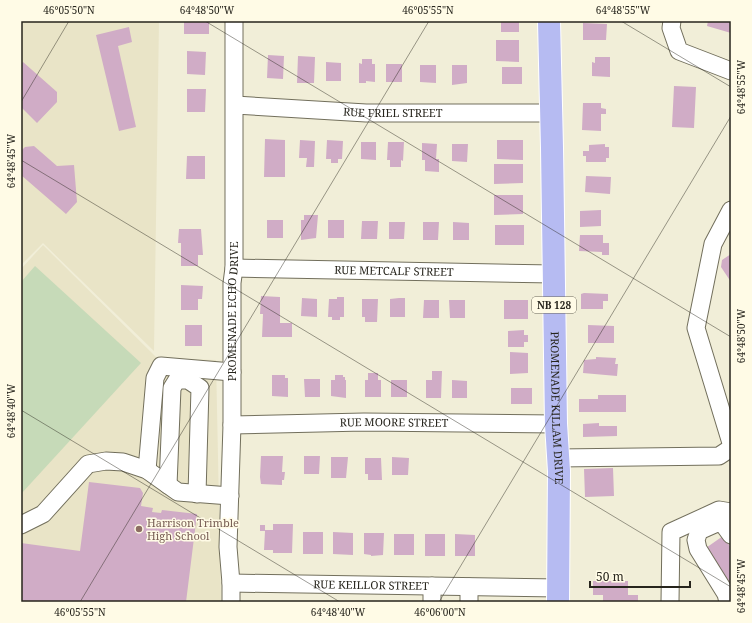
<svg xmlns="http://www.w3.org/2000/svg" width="752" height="623" viewBox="0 0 752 623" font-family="'Noto Serif',serif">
	<rect width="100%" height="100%" fill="#f1eed8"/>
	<path fill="#e9e4c7" d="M21 21H159L154 351 43 243 21 265Z
		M43 245 157 358 216 360 221 602H21V269Z"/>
	<path fill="#c6dab8" d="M35 266 141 363 21 494V282Z"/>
	<path fill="#d0acc6" d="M184 21H209V34H184Z
		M501 21H519V32H501Z
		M708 21H731V33L707 26Z
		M583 23 607 24 606 40H583Z
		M129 27 132 42 118 46 136 127 119 131 96 35Z
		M496 40H519V62L496 61Z
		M187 51 206 52 205 75 187 74Z
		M268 55 284 56 283 79 267 78Z
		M298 56 315 57 314 83H297Z
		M595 57H610V77L592 76V62L595 63Z
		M362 59H372V64H375V82L366 81V83H359V63L362 64Z
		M23 62 57 92V102L37 123 21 107V64Z
		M326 62 341 63V81H326Z
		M386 64H402V82H386Z
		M420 65H436V83L420 82Z
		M452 65H467V83L452 85Z
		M502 67H522V84H502Z
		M674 86 696 87 694 128 672 127Z
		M187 89H206L205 112H187Z
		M583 103H601V108L606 109V114H601V131L582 130Z
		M265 139 285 140V177H264Z
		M300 140 315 141 314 167H306L307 158H299Z
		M327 140 343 141 342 159H338V163H331V159H326Z
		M497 140H523V160L497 159Z
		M361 142H376V160L361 159Z
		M388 142H404L403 161 401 160V167H390V160H387Z
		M422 143 437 144 436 159H439V172L425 171V160H422Z
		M452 144H468L467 162 452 161Z
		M605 144V147H609V158H606V162H586V156H583V151H589V145Z
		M34 146 57 166 74 165 77 202 66 214 21 175V151L25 147Z
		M187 156H205V179H186Z
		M494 164H523V183L494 184Z
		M586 176 611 177 610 194 585 192Z
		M494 195H523V214L494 215Z
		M601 210V226L580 227V211Z
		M304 215H318L316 238 301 240V220H304Z
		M267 220H283V238H267Z
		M328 220H344V238H328Z
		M362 221H378L377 239H361Z
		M389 222H405L404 239H389Z
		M423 222H439L438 240H423Z
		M453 222 469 223V240H453Z
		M495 225H524V245H495Z
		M179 229H201L203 255H198V266H181V243H178Z
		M580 235H603V243H609V255H602V252L579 251Z
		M731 254V282L721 267 722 260Z
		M181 285 203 286 202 299H198V310H181Z
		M584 293 608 294V301H603V309H581V294Z
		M261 296 280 297V323H292V337H262L263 314H260Z
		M337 297H344V317H340V320H332V317H328L329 299H337Z
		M302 298 317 299V317L301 316Z
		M399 298H405V317H390V299Z
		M362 299H378L377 322H365V317H362Z
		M424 300H439V318H423Z
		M449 300H465V318H450Z
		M504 300H528V319H504Z
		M185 325H202V346H185Z
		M588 325 614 326V343H588Z
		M524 330V335H528V342H524V347H508V331Z
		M510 352 528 353V373L510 374Z
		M596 357 616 358 615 364H618L617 376 583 373 584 360 596 359Z
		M432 371H442L441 398H426V380H432Z
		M368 373H378V380H381V397H365V380H368Z
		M272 375H285V378H288V397L272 396Z
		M335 375H343V377H345V380H346V398L331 396V380H335Z
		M304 379H320V397H305Z
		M391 380H407V397H391Z
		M452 380 467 381V398H452Z
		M511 388H532V404H511Z
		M598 395H626V412H579V399H598Z
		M599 423V426H617V436L583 437V424Z
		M261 456H283L282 472H285L284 480H282V485L261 484 260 477Z
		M304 456H320L319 474H304Z
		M331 457H348L346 478H331Z
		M392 457 409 458 408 475H392Z
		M365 458H381L382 480H368V474H365Z
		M613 468 614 496 585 497 584 469Z
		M89 482 140 488 143 493 141 506 153 508 152 512 161 513 162 510 197 514 186 602H21V543L80 551Z
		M273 524H293L292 553H273V550H264L265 531H260V525H265V530H273Z
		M303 532H323V554H303Z
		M333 532 353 533V555L333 554Z
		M364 533H384L383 555 371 556V555L364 554Z
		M394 534H414V555H394Z
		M425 534H445V556H425Z
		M455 534 475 535V556H455Z
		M723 536 731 548V593L703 550Z
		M593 581H628V595H638V602H603V595H593Z"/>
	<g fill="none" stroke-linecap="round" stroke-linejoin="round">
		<defs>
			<g id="minor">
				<path d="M672 21 671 28 679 51 731 71"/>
				<path id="s1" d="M235 105 366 113H551"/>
				<path d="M731 210 713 244 696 328 731 443"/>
				<path id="s2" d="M234 268 554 274"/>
				<path id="s3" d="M232 425 364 422 556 424"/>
				<path d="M558 458 719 456 731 448"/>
				<path d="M147 470 155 378 161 366 232 372"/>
				<path d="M168 485 172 388 177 380H188L200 388 197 494"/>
				<path d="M21 525 43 514 88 464 106 461 123 462 147 470 178 492 230 496"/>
				<path id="s4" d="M231 583 559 588"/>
				<path d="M432 586V601"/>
				<path id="s5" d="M231 602V583L228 547 232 425V283L234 268V21"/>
				<path d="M469 602V587"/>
				<path d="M670 602 671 532 719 510 731 512"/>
				<path d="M728 602 726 594 698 549 696 540 699 531 717 523 723 524 731 535"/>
			</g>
			<g id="major">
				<path id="s6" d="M549 21 552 148 556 424 559 471 558 602"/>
			</g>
		</defs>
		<use href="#minor" stroke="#726f5c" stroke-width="19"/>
		<use href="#major" stroke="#fff" stroke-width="24"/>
		<use href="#minor" stroke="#fff" stroke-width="17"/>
		<use href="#major" stroke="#b6bbf2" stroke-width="22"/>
	</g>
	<path fill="none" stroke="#27251d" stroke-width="1" stroke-opacity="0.45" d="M205 21 731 337M621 21 731 87M21 102 69 21M21 160 731 587M21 410 340 602M80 602 429 21M439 602 731 116"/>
	<circle fill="#8d6e63" stroke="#fffbe6" stroke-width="1.5" cx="139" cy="529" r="4"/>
	<g text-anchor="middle" stroke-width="3" stroke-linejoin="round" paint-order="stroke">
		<rect fill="#fffbe6" stroke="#686559" stroke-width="1" x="532" y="297" width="44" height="16" rx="3"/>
		<g font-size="10" font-weight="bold" fill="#27251d">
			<text x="554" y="309">NB 128</text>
		</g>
		<g font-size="11" fill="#27251d" stroke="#fffbe6">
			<text dy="4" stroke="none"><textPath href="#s1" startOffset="158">RUE FRIEL STREET</textPath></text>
			<text dy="4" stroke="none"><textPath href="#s2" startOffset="160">RUE METCALF STREET</textPath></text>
			<text dy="4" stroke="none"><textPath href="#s5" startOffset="291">PROMENADE ECHO DRIVE</textPath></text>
			<text dy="4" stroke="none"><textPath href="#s6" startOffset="387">PROMENADE KILLAM DRIVE</textPath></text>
			<text dy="4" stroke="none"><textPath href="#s3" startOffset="162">RUE MOORE STREET</textPath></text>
			<text dy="4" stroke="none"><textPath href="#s4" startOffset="140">RUE KEILLOR STREET</textPath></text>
		</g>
		<g font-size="11" fill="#785e54" stroke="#fffbe6" text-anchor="start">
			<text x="147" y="527">Harrison Trimble<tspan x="147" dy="13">High School</tspan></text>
		</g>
	</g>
	<rect width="752" height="623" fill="none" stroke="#fffbe6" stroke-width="44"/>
	<path d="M590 581v6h100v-6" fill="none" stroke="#27251d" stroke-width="2"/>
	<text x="596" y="581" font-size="12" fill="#27251d" stroke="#fffbe6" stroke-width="3" paint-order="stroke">50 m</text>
	<rect x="22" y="22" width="708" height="579" fill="none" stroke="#27251d" stroke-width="1.5"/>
	<g font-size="10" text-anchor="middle" fill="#27251d">
		<text x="69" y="14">46°05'50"N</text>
		<text x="207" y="14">64°48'50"W</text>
		<text x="428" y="14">46°05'55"N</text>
		<text x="623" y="14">64°48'55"W</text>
		<text transform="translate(741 87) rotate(-90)" y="4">64°48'55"W</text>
		<text transform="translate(11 161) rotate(-90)" y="4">64°48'45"W</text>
		<text transform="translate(741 336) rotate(-90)" y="4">64°48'50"W</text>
		<text transform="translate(11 411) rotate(-90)" y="4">64°48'40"W</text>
		<text transform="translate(741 586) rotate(-90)" y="4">64°48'45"W</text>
		<text x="80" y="616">46°05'55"N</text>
		<text x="338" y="616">64°48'40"W</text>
		<text x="440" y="616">46°06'00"N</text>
	</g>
</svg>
